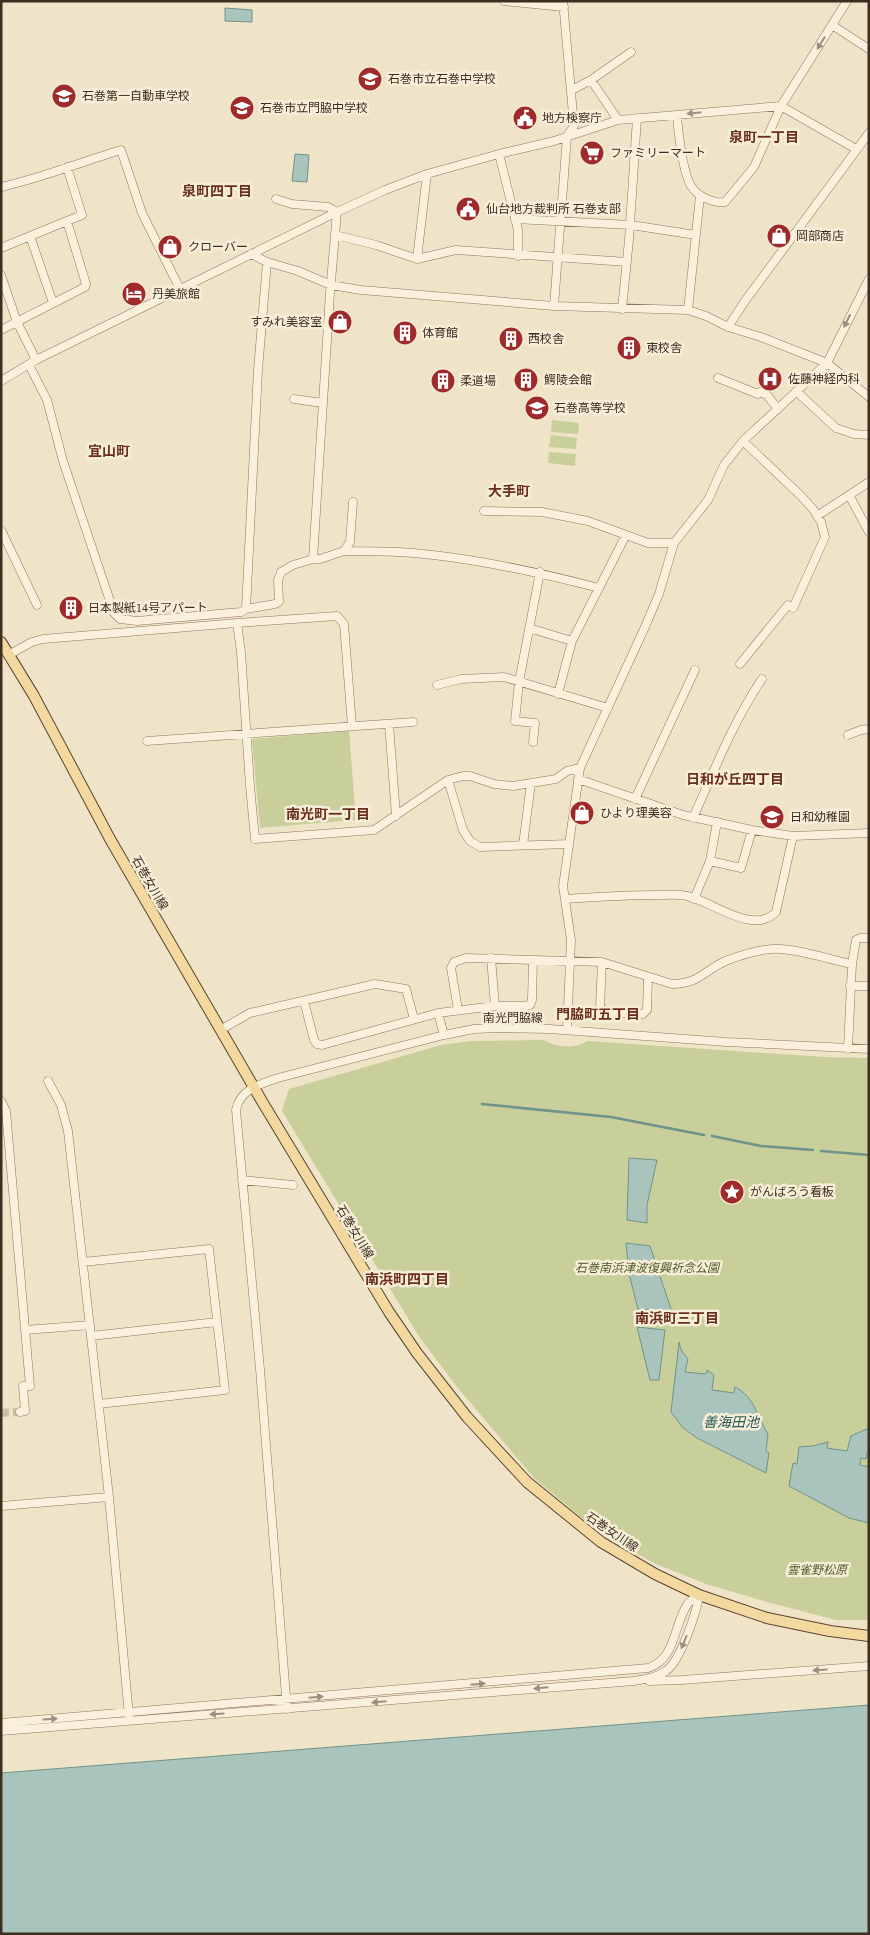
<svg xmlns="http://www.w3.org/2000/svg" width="870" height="1935" viewBox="0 0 870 1935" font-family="'Source Serif 4','Noto Sans JP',serif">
	<rect width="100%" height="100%" fill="#f0e4c8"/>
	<path fill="#c9cf9b" d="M552 420 579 423 578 434 551 432Z
		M551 435 577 438 576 449 549 447Z
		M549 452 576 454 575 466 548 463Z
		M349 731 356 820 260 828 252 739Z
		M544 1040C557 1048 574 1049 588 1041L825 1057 869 1058V1620H836L767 1602 706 1584 656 1564 620 1545 582 1518 535 1479 457 1387 420 1338 282 1111 289 1089 441 1045 470 1041Z"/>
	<path fill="#a9c4bc" stroke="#6f938a" d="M225 8 252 10V22L225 21Z
		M295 154 309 155 307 182 292 181Z
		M629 1158 657 1160 647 1205V1223L627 1220Z
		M626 1243 650 1246 672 1312 638 1309 629 1274Z
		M637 1327 665 1330 659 1380H650Z
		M679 1342 681 1350 688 1359 685 1372 706 1374 707 1370 714 1375 712 1390 734 1393 735 1387C755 1397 757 1417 768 1434L766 1451 769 1453 766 1473 697 1438 683 1428 671 1412Z
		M869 1428V1453H867L866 1459 861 1458 860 1465 869 1467V1523L849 1518 789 1486 793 1463 797 1464 799 1447 813 1446 828 1442 827 1448 847 1451 851 1436Z
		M869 1705V1934H1V1773Z"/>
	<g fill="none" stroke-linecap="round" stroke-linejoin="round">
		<path stroke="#6f938a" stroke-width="2.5" d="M482 1104 611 1117 704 1135
			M712 1136 761 1146 813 1150
			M821 1151 869 1155"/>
		<path stroke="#ccc0a6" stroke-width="8" stroke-dasharray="8 4" stroke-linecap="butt" d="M1 1413 20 1412"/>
		<defs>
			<path id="minor" d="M504 1 564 7
				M832 25 869 49
				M591 80 618 120
				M572 90 591 80 631 52
				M677 115C678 131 683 173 691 186 697 196 714 204 725 202L754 167 781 106 856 149
				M499 154 518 230V256
				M67 167 82 215 67 221
				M1 187C42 178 81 162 121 150L142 213 180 289
				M276 199 292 204 328 207 337 212 335 235 376 245 417 259 456 250 627 262
				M515 219 631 225 696 235
				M30 236 53 303
				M1 248 67 221 86 284 85 287 1 330
				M251 254 267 262 298 271 331 285 361 290 554 306 688 310 706 316 728 327 761 337 827 363 869 397
				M417 259 427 174
				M1 275 17 322 36 360
				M554 306 567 136 574 126 563 1
				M622 309 629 240 637 118
				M688 310 700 196
				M728 327 745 301 869 133
				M29 365 47 400 63 461 114 613 120 619 137 621 241 612 246 609 275 604 279 602 278 580 281 572 293 565 313 559H320L344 551 350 542 353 502
				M718 378 758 394 760 392 767 395 778 409
				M1 381 36 360 213 273 337 212 385 190 427 174 499 154 554 141 618 120 781 106 847 1
				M796 391 836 428 854 434 869 435
				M294 399 323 403
				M743 441 799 494 813 509 821 522 825 537 793 608
				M849 495 869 532
				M484 511 542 512 588 521 648 543H674
				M817 516 869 482
				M1 530 37 605
				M344 551C362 551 380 551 398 552 466 556 534 571 599 588
				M313 559 330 293 335 235
				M246 609 258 370 267 262
				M529 628 572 641
				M10 654 32 642 43 639 237 623
				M740 664 788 605
				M437 685 461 679 504 677 608 708
				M558 694 572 641 626 535
				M389 724 396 816
				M352 726 344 624 337 616 237 623 241 652 250 786 255 839 374 830 448 780 463 776H470L494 784 513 786 556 779 567 771 580 768
				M848 735 861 730 869 729
				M147 741 413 722
				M533 742 535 723 515 721 519 682 540 572
				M578 779 683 815 752 830 793 836 869 833
				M448 780 463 830 470 841 480 847 569 844
				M635 799 695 670
				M693 818C714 771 733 722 762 679
				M523 845 531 783
				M710 861 741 868 752 830
				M565 899C595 897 626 895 657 895 666 895 678 894 687 896 712 901 753 936 776 912L793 836
				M694 899 710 861 717 822
				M491 958 495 1006
				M602 962 600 1007 606 1012 643 1014 647 1010 648 977
				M850 986H869
				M304 1001 314 1040 317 1044 322 1045 438 1013 495 1006H526L530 1005 532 1000 533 960
				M458 1010 451 968 454 962 466 958 602 962 672 984C700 984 705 969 728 960 741 955 759 950 772 949 791 947 832 960 852 964
				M438 1013 444 1035
				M220 1030 250 1013 375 984 406 989 414 1019
				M567 1030 571 940 563 886 580 768 645 627 659 594 674 543 708 500 724 465 743 441 827 363 869 279
				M848 1049 852 964 856 940 860 938H869
				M48 1081 61 1105 68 1131 109 1497 129 1716
				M1 1101 6 1111 30 1386H23L25 1411 20 1412
				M242 1180 293 1185
				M83 1262 209 1249 225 1390 99 1404
				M25 1330 90 1325
				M91 1336 217 1322
				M1 1506 109 1497
				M649 1681 682 1680 869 1666
				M287 1709 260 1369 236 1110C240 1089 261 1084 278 1078L444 1035 474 1029 500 1028 549 1029 726 1042 869 1049
				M1 1723 648 1668C676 1659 673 1627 687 1605 689 1601 695 1598 699 1595
				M1 1731 634 1681C646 1679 658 1677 667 1670 680 1661 697 1612 699 1595"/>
			<path id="major" d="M1 642 34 696 110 839 263 1103 389 1312 417 1353 467 1417 527 1482 601 1542 655 1574 699 1595 767 1618 830 1631 869 1636"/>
		</defs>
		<use href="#minor" stroke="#8d765c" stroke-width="9"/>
		<use href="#major" stroke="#5b4430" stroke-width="12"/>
		<use href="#minor" stroke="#faf1dc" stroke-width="8"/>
		<use href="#major" stroke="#f3d9a0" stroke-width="10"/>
	</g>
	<defs><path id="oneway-solid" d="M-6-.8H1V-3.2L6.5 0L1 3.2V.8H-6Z" transform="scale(1.25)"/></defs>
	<g fill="#9c907e">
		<use href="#oneway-solid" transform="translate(821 43) rotate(122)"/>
		<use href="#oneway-solid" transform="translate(694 113) rotate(174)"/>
		<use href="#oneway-solid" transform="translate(847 321) rotate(116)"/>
		<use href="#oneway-solid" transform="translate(684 1642) rotate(112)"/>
		<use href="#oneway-solid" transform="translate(820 1670) rotate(176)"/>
		<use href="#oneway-solid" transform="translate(478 1684) rotate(-5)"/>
		<use href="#oneway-solid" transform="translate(541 1688) rotate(175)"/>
		<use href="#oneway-solid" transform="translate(316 1697) rotate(-5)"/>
		<use href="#oneway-solid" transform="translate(379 1702) rotate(175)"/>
		<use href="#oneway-solid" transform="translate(217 1714) rotate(176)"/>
		<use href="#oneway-solid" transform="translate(50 1719) rotate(-4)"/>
	</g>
	<defs>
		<symbol id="school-disc" viewBox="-11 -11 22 22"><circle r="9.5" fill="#9e2a2b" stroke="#f7eed8"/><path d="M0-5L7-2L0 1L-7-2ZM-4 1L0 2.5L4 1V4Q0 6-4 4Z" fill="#fff"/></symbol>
		<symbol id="civic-disc" viewBox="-11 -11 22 22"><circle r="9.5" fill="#9e2a2b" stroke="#f7eed8"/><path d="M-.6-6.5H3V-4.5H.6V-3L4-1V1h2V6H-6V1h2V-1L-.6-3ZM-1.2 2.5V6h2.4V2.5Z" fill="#fff"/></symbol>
		<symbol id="supermarket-disc" viewBox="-11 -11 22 22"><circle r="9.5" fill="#9e2a2b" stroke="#f7eed8"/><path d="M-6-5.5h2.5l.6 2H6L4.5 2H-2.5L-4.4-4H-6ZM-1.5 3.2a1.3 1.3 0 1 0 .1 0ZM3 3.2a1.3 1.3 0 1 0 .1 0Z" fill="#fff"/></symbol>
		<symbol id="shop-disc" viewBox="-11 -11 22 22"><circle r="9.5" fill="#9e2a2b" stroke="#f7eed8"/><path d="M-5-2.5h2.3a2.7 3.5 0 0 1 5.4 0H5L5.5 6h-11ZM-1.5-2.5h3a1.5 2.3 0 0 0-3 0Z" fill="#fff"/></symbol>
		<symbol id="hotel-disc" viewBox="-11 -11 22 22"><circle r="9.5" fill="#9e2a2b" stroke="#f7eed8"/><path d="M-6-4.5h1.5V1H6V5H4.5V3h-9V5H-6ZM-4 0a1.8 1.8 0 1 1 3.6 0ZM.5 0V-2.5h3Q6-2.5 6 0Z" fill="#fff"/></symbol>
		<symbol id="building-disc" viewBox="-11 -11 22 22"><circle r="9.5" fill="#9e2a2b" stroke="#f7eed8"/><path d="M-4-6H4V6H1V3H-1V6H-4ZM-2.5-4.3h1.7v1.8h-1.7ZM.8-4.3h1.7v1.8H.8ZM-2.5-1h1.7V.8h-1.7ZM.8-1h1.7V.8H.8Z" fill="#fff"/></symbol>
		<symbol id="hospital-disc" viewBox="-11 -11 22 22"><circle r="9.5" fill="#9e2a2b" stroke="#f7eed8"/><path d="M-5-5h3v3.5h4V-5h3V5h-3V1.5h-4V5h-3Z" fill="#fff"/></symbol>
		<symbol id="sight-disc" viewBox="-11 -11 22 22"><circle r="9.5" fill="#9e2a2b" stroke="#f7eed8"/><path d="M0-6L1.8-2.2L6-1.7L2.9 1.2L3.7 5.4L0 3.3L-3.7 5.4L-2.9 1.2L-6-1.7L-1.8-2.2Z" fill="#fff"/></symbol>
	</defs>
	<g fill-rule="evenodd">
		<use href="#school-disc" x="356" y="65" width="28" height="28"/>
		<use href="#school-disc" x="50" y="82" width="28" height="28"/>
		<use href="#school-disc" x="228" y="94" width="28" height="28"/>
		<use href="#civic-disc" x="511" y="104" width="28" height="28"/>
		<use href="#supermarket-disc" x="578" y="139" width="28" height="28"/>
		<use href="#civic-disc" x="454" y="195" width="28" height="28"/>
		<use href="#shop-disc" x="765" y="222" width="28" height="28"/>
		<use href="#shop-disc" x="156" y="233" width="28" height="28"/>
		<use href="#hotel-disc" x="120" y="280" width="28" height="28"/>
		<use href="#shop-disc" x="326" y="308" width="28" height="28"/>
		<use href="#building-disc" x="391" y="319" width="28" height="28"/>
		<use href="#building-disc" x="497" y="325" width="28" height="28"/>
		<use href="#building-disc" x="615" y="334" width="28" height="28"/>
		<use href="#hospital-disc" x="756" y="365" width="28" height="28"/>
		<use href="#building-disc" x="512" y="366" width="28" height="28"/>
		<use href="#building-disc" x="429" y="367" width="28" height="28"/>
		<use href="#school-disc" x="523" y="394" width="28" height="28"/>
		<use href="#building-disc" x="57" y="594" width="28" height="28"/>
		<use href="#shop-disc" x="568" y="799" width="28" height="28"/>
		<use href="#school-disc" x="758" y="803" width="28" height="28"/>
		<use href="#sight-disc" x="718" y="1178" width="28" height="28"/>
	</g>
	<g text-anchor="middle" stroke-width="5" stroke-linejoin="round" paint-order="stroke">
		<g font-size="12" fill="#3d2e20" stroke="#f7eed8" text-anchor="start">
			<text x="388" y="83">石巻市立石巻中学校</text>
			<text x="82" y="100">石巻第一自動車学校</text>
			<text x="260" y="112">石巻市立門脇中学校</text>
			<text x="542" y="122">地方検察庁</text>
			<text x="610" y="157">ファミリーマート</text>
			<text x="486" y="213">仙台地方裁判所 石巻支部</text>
			<text x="796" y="240">岡部商店</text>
			<text x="188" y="251">クローバー</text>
			<text x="152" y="298">丹美旅館</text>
			<text x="322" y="326" text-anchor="end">すみれ美容室</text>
			<text x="422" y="337">体育館</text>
			<text x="528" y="343">西校舎</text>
			<text x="646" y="352">東校舎</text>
			<text x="788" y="383">佐藤神経内科</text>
			<text x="544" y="384">鰐陵会館</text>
			<text x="460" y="385">柔道場</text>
			<text x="554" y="412">石巻高等学校</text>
			<text x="88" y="612">日本製紙14号アパート</text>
			<text x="600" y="817">ひより理美容</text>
			<text x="790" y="821">日和幼稚園</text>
			<text x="750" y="1196">がんばろう看板</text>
		</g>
		<g font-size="12" fill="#3d2e20" stroke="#f7eed8">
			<text transform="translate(150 883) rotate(60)" y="4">石巻女川線</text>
			<text x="513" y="1022">南光門脇線</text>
			<text transform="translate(355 1232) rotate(59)" y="4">石巻女川線</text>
			<text transform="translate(612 1532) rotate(34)" y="4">石巻女川線</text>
		</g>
		<g font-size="12" font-style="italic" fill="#4d5a26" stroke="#f7eed8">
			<text x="647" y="1272">石巻南浜津波復興祈念公園</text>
			<text x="817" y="1574">雲雀野松原</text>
		</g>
		<g font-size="14" font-weight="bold" fill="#6b2e1e" stroke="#f7eed8">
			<text x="764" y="142">泉町一丁目</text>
			<text x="217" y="196">泉町四丁目</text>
			<text x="109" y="456">宜山町</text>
			<text x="509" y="496">大手町</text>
			<text x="735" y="784">日和が丘四丁目</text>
			<text x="328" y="819">南光町一丁目</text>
			<text x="598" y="1019">門脇町五丁目</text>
			<text x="407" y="1284">南浜町四丁目</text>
			<text x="677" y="1323">南浜町三丁目</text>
		</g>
		<g font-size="14" font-style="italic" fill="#2f5d5a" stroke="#f7eed8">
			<text x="731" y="1427">善海田池</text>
		</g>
	</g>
	<rect width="870" height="1935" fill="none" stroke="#3d2e20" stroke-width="5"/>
</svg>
